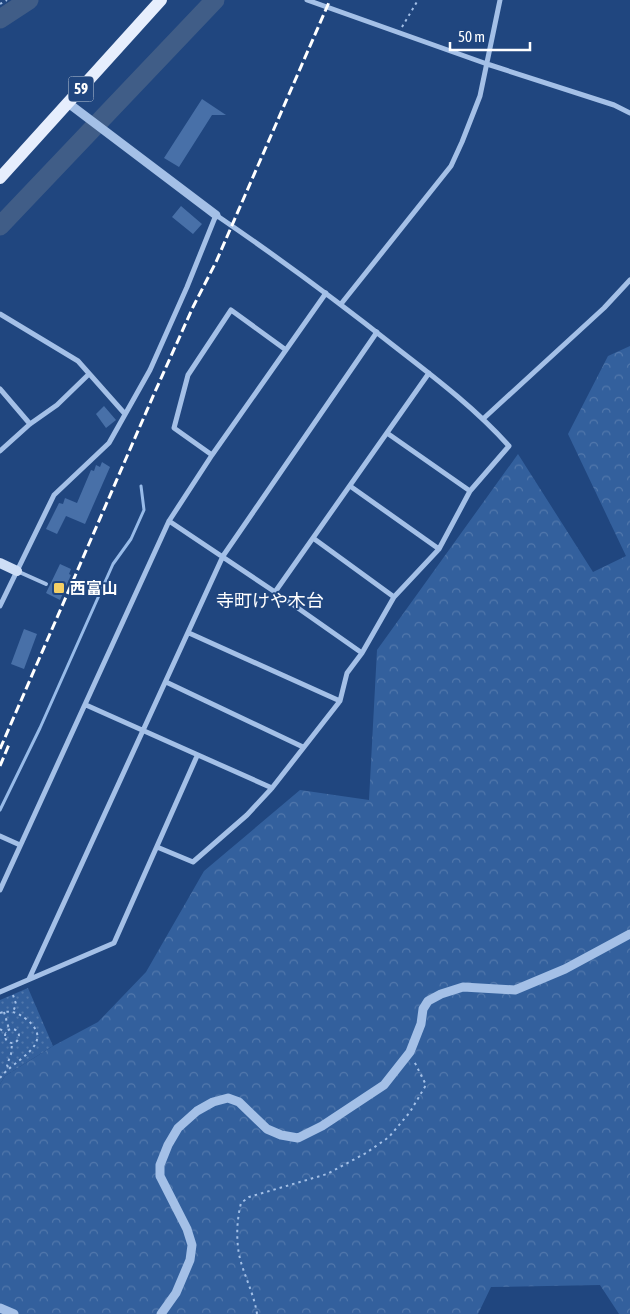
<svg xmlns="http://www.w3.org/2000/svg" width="630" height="1314" viewBox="0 0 630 1314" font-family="'Asap Condensed','Noto Sans JP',sans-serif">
	<defs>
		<pattern id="forest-crowns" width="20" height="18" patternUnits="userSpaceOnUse" patternTransform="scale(1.25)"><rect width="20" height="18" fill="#33609d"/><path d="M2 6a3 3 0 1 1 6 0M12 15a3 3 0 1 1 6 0" fill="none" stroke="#5278ac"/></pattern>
		<pattern id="park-dots" width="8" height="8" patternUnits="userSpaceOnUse" patternTransform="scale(1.25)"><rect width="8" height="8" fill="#33609d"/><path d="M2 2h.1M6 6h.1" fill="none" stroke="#5278ac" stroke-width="1.8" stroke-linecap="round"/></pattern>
	</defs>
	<rect width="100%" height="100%" fill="#20467f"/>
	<path fill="url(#forest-crowns)" d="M630 346V1314H619L600 1285 491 1287 478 1314H0V1084L5 1076 53 1046 98 1022 146 972 204 871 300 790 369 800 377 650 518 454 593 572 626 556 568 434 608 356Z"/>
	<path fill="url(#park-dots)" d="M28 988 53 1046 5 1076 0 1084V1000Z"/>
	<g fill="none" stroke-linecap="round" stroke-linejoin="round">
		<path stroke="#97bbe9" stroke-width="3" d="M0 810 40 728 113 564 131 539 144 510 141 486"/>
		<path stroke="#405d87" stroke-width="19" d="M0 19 29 0
			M0 226 215 0"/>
	</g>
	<path fill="#4870a8" d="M202 99 226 115H212L179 167 164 158Z
		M181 206 202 224 193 234 172 217Z
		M104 406 116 420 106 428 96 414Z
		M102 462 110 467 85 524 66 516 57 534 46 529 59 503 63 504 65 498 77 503 91 470 94 471 96 465 100 467Z
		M60 564 71 569 69 574 71 575 60 600 46 593Z
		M24 629 37 634 24 669 11 664Z"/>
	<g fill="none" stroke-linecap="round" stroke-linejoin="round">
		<path stroke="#a4c0e7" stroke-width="2" stroke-dasharray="2.5 4" stroke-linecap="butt" d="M0 4 7 0
			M402 27 418 0
			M13 995 16 1004 13 1012
			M4 1012 9 1029
			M0 1013C10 1010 17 1012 26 1019 58 1044 14 1059 0 1078
			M5 1036a7 7 0 1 1 14 0a7 7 0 1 1-14 0Z
			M0 1029 6 1033
			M8 1067 7 1065 11 1054 12 1044
			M257 1314C254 1293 243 1274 239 1254 236 1237 237 1219 241 1203L249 1197 327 1174 366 1153 389 1137 410 1112 426 1085 414 1061"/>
		<path stroke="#a4c0e7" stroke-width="4" d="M17 571 46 584"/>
		<path stroke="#a4c0e7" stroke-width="5" d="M307 0 487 64 614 105 630 113
			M341 304 451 166 462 142 480 96 500 0
			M0 314 78 361 125 414
			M0 389 30 424
			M483 419 604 308 630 280
			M387 433 470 491
			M0 451 30 424 57 405 89 374
			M212 455 174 428 188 375 231 310 286 350
			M350 486 439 549
			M169 521 275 592 362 653
			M313 538 394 597
			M275 592 429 373
			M0 606 54 495 109 443 150 370 187 287 216 215C276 256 336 300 394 346 434 377 475 408 509 446L470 491 439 549 394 597 362 653 347 673 340 701 272 788 247 815 193 862 157 847
			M189 633 340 701
			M166 682 303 747
			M86 705 272 788
			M0 836 20 845
			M0 890 169 521 212 455 326 293
			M29 979 223 556 377 332
			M0 992 114 943 197 756"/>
		<path stroke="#a4c0e7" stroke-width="9" d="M68 103 216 215
			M0 1308 14 1314
			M161 1314 176 1293 190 1260 192 1245 187 1229 160 1176V1165L168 1145 178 1128 197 1111 213 1102 228 1098 239 1102 267 1129 281 1135 298 1138 322 1126 384 1085 410 1052 421 1024 423 1009 428 1001 441 994 463 987 515 990 565 969 630 934"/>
		<path stroke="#cedef6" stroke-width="10" d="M0 563 17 571"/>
		<path stroke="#e6eefd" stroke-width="12" d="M0 178 161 0"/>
		<path stroke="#fff" stroke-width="3" stroke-dasharray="9 4" stroke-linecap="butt" d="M0 749 154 394 193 307 216 262 330 0
			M0 766 10 742"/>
	</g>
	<rect fill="#f5cf64" stroke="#20467f" stroke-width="2" x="53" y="582" width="12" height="12" rx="2.5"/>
	<g text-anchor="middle" stroke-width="4" stroke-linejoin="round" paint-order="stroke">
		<rect fill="#20467f" stroke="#bcc8d9" stroke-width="1" x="68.5" y="76.5" width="25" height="25" rx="4"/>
		<g font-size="15" font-weight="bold" fill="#fff">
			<text x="81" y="94">59</text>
		</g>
		<g font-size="16" font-weight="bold" fill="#fff" stroke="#20467f" text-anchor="start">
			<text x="70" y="594">西富山</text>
		</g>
		<g font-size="18" fill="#fff" stroke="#20467f">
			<text x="270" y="607">寺町けや木台</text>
		</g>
	</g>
	<path d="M450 42v8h80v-8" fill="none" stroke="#ffffff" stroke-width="2.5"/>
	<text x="458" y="42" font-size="15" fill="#ffffff" stroke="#20467f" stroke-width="4" paint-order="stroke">50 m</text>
</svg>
